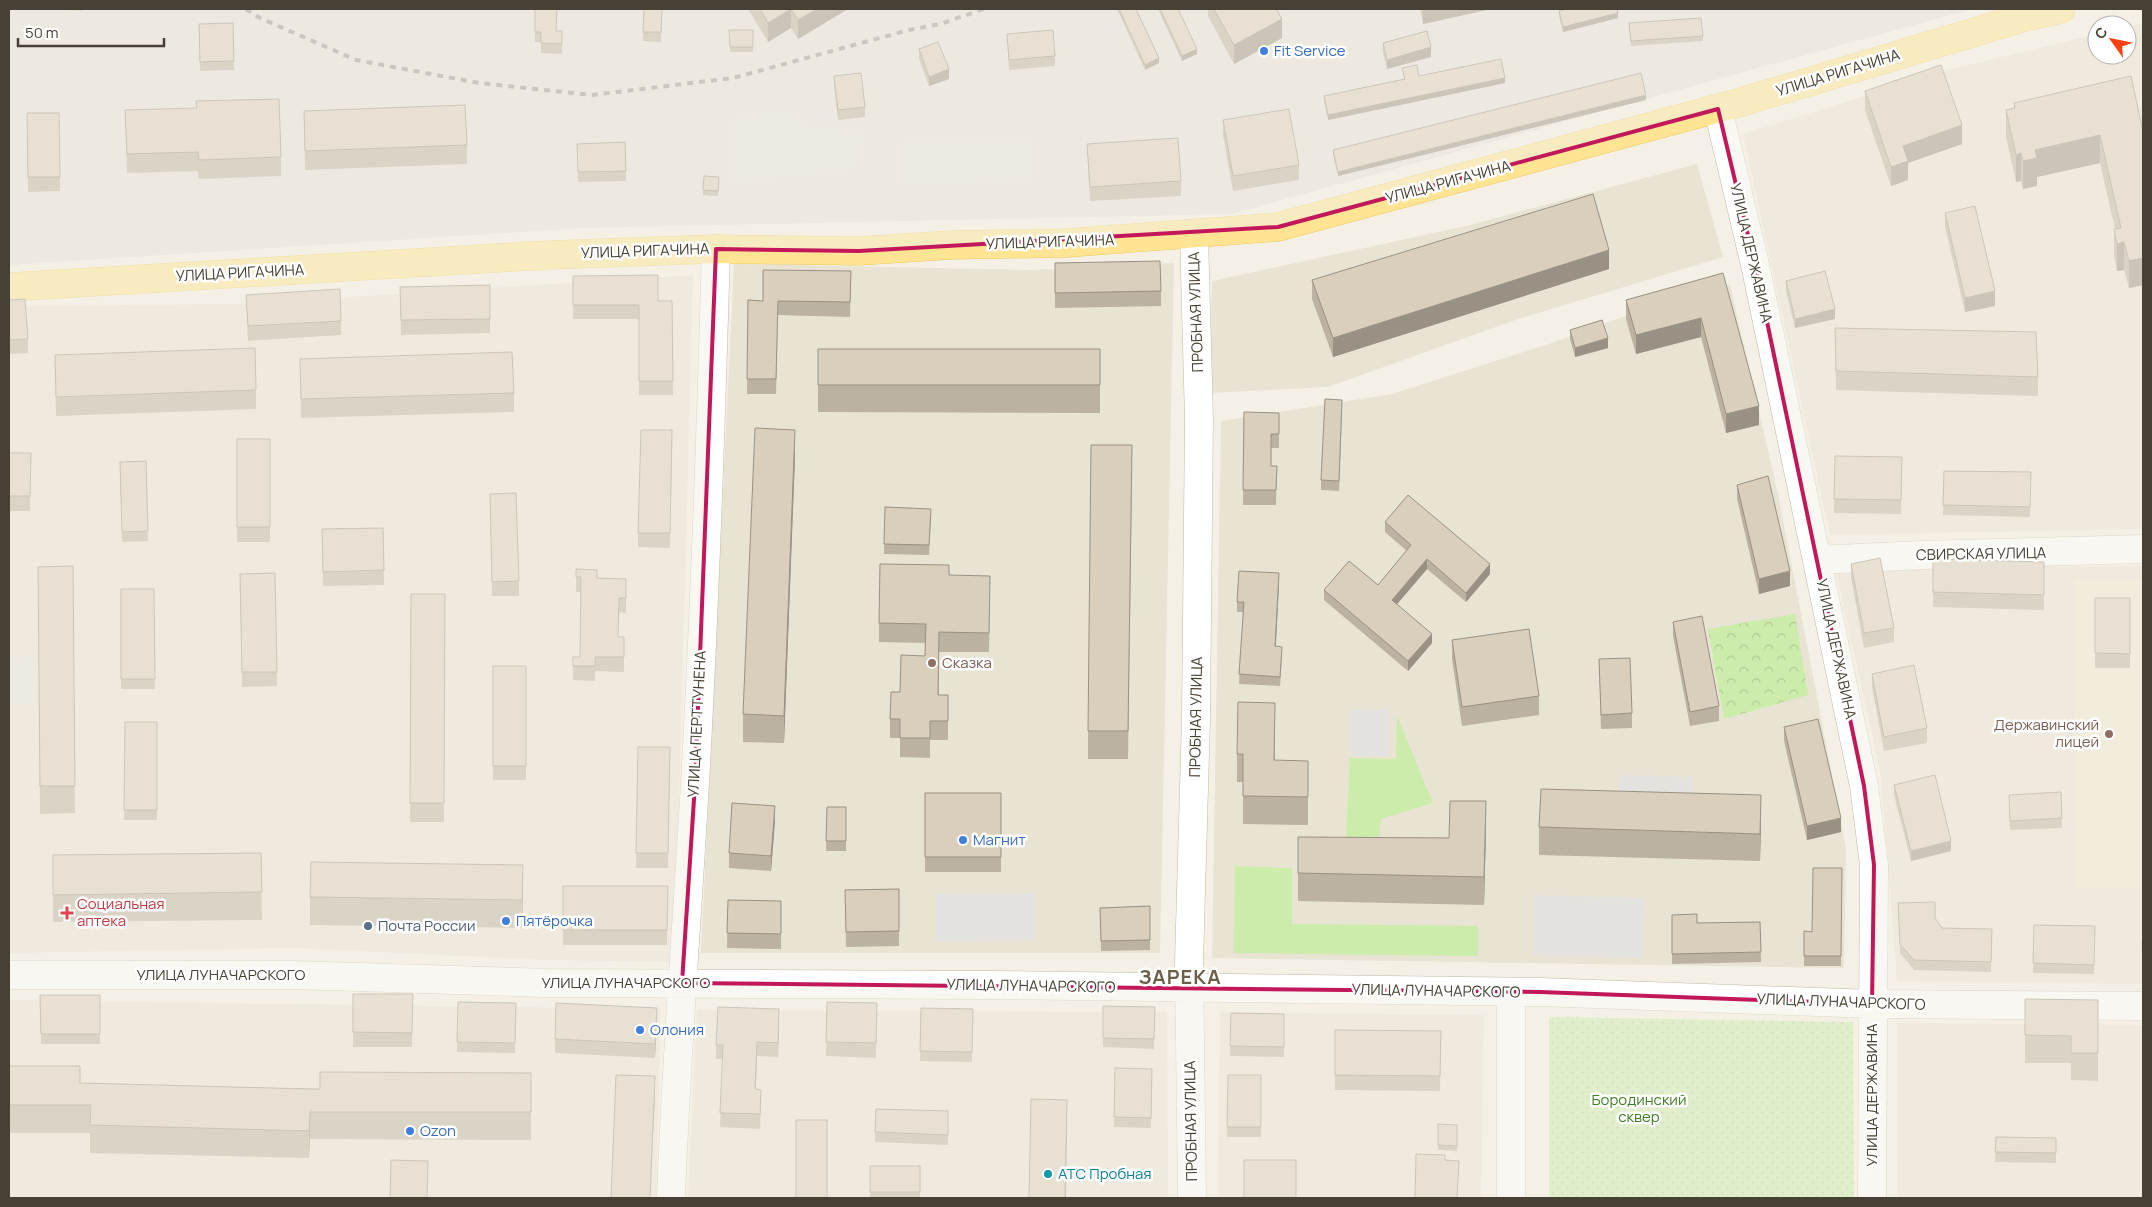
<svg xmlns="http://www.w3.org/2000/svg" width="2152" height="1207" viewBox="0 0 2152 1207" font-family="Manrope,sans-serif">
	<defs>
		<pattern id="forest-crowns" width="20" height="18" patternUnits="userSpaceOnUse" patternTransform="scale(1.25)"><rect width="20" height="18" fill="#cbecaa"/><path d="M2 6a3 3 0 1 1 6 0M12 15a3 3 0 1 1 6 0" fill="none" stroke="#b0cb93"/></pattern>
		<pattern id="park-dots" width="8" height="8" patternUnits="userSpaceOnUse" patternTransform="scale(1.25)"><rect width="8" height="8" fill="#cbecaa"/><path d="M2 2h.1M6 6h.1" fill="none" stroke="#b0cb93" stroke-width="1.8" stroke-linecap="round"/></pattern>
	</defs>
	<rect width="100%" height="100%" fill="#f4f0e5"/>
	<path fill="#e8e3d3" d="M2143 23V529L1830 535 1743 134 1948 70 2097 34V55H2127V27Z
		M1697 164 1723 257 1518 319 1328 387 1210 393 1212 281 1466 226Z
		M1174 263 1160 953H701L734 264 1033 270Z
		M693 275 677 877 670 962 549 960 294 948 9 953V306L237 304Z
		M1730 285 1778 494 1846 848 1844 968 1212 958 1221 421 1392 394 1549 344 1620 318Z
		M2143 566V984L1897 981 1881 776 1835 567Z
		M9 1000 661 1009 656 1198H9Z
		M697 1010 1167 1012 1168 1198H688Z
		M1220 1012 1484 1015 1481 1198H1218Z
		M1898 1023 2143 1025V1198H1897Z"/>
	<path fill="#e6e1da" d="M9 9H1972L1231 214 585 228 9 265Z"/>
	<path fill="#eee7ce" d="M2143 579V889H2076L2075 580Z"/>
	<path fill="#cbecaa" d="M1397 716 1433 803 1381 819 1379 840 1346 838 1350 758 1396 759Z
		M1235 866 1292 868V924L1478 926V956L1234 953Z"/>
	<path fill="url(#forest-crowns)" d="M1795 614 1808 695 1724 719 1708 629Z"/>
	<path fill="url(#park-dots)" d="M1549 1017 1853 1022 1854 1198H1549Z"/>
	<path fill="#e4e2de" d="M791 109 815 128 868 129 857 171 730 185V115Z
		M1032 137 1033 183 899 185 898 139Z
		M32 656 33 704 9 705V657Z
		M1351 709H1389V756H1351Z
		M1620 775 1693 777V804L1617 803Z
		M936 893H1034V940L936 942Z
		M1534 895 1644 898 1642 958 1533 955Z"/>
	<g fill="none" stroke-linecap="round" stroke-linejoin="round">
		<defs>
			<path id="minor" d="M1718 109 1756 269 1864 786 1874 865 1872 1198
				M1818 560 1922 555 2143 549
				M9 975H293L546 983 993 985 1540 992 1872 1004 2143 1006
				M671 1198C676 1060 687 922 695 783 705 605 711 427 716 249
				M1192 1198 1189 962 1196 718 1199 419 1194 235
				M1511 1198V992"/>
			<path id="major" d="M9 287 548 255 716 249 859 251 951 245 1067 243 1278 227 1738 103 2025 17 2061 9"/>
		</defs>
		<use href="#minor" stroke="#c0b9a7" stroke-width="29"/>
		<use href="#major" stroke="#edc85a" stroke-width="29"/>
		<use href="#minor" stroke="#fff" stroke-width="28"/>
		<use href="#major" stroke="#ffe593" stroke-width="28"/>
		<path stroke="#959595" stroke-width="4" stroke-dasharray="6 6" stroke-linecap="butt" d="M246 9 260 18 356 60 479 83 592 95 733 78 909 30 940 24 984 9"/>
	</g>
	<path fill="#bbb2a2" d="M50 9H82V11Z
		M535 9 557 31H562V54L541 53V42H535Z
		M644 9H662L661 42 643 41Z
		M748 9H848L798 39 791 28 768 42Z
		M1117 9H1136L1159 63 1145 70Z
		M1158 9H1178L1197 54 1182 61Z
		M1208 9H1276L1282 38 1234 64 1208 16Z
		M1420 9H1491L1423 24Z
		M1559 11 1618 18 1563 32 1559 16Z
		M233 23 234 70 200 71 199 24Z
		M1629 28 1703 36V41L1631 46Z
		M729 30H753V52H730Z
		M1007 34 1055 56V66L1009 70Z
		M1383 43 1431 57 1387 69 1383 53Z
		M919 49 949 79 929 86 919 59Z
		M1402 68 1419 76 1505 83 1328 120 1324 101V96L1404 79Z
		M834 76 865 107V117L838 120 834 86Z
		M1865 91 1962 144 1908 163V180L1891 186 1865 110Z
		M1646 100 1338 176 1333 155V150Z
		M2014 103 2143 132V285L2129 288 2124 270 2117 271 2114 257V229H2115L2100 163 2037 177V186L2023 189 2021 181 2016 182 2006 137V110L2014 108Z
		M125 110 281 157V176L199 179 198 171 127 173Z
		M304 111 467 145V164L305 170Z
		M27 113H59L60 191 28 192Z
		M1223 120 1299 165V180L1233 191 1223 135Z
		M625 142 626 181 578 182 577 144Z
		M1087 144 1181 181V196L1090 201Z
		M719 182 718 196 703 195V190Z
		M1945 213 1995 306 1965 312 1945 227Z
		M1055 263 1161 291V306L1055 308Z
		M1609 269 1333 357 1312 299V280Z
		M851 271 850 317 778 315 776 394H747L748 300 763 301Z
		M1723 273 1759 425 1726 433 1701 337 1636 354 1626 319V300Z
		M573 276 658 301H672L673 395H639V319H573Z
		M1786 281 1835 319 1795 328 1786 291Z
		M490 285V333L401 335 400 287Z
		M246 295 341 321V335L248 341Z
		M9 300 28 339V353L9 354Z
		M1835 328 2038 377V396L1836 390Z
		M1570 330 1608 348 1575 357 1570 339Z
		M818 349H1100V413L818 412Z
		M55 355 256 390V409L56 416Z
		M300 359 514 393V412L301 418Z
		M1342 410 1339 491 1321 490V480Z
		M1244 412 1279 413V448H1271V466H1277L1276 505H1243Z
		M672 430 670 548 638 547V533Z
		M237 439H270V542H237Z
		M9 453H31L30 511H9Z
		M1835 456 1902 457 1901 514 1834 513Z
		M795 457 784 743 743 742V714Z
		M146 461 148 541 122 542 120 462Z
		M1944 471 2031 472 2030 517 1943 515Z
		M1132 473 1128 759H1088V731Z
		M1737 485 1790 586 1759 594 1737 499Z
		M490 494 519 581V596H492Z
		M885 507 931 518 929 555 884 554Z
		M1385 522 1490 574 1466 602 1427 569 1397 604 1432 643 1408 671 1324 600V590L1378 585 1407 551 1385 532Z
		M383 528 384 585 323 586 322 529Z
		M1851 564 1894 628V642L1864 648 1851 578Z
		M73 566 75 813 40 814 38 567Z
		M576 569 597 578 626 579V613L619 612 618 637H624V672L595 671V681L573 680V657H580L581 592H576Z
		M275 573 277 686 242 687 240 574Z
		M949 575 990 595 989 652H939V695L948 714V740H930V758L900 757V738H890V719L900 692 925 656V643L879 642V623Z
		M2044 577V610L1933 607V592Z
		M1279 583 1276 647 1282 657 1280 686 1239 684 1243 612H1237V602Z
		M121 589H154L155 689H121Z
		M411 594H445L444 822H410Z
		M2095 598H2130V668H2095Z
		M1673 622 1719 706V721L1690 726 1673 636Z
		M1452 640 1539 696V715L1462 726 1452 659Z
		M1599 659 1632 713V728L1601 729Z
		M493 666H526V780H493Z
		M1872 674 1927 728V743L1884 751 1872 688Z
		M125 722H157V820H124Z
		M1784 727 1841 832 1807 840 1784 741Z
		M1275 731V760L1308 789V825L1243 824V782H1237V754Z
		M638 747H670L668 868H636Z
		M1894 785 1951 851 1911 861 1894 795Z
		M925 793H1001V872H925Z
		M2009 795 2062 818V828L2010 830Z
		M827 807H846V851H826Z
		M775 820 771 871 729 868V853Z
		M1761 823 1760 861 1539 855V827Z
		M1486 829 1484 905 1298 901V837L1449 838Z
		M261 853 262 920 53 922V855Z
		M1842 868 1841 966H1804V931L1812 932Z
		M563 886H668L667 945H563Z
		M899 889V946L846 947 845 890Z
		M523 893 522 928 310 925V897Z
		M728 900 781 916V949L727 948Z
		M1898 903 1942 928 1992 929 1991 972 1914 970 1900 953Z
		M1150 906V950L1101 951 1100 908Z
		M1672 915 1697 923 1760 922 1761 962 1672 964Z
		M2034 925 2095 926 2094 974 2033 973Z
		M353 994H413L412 1047H353Z
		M40 995H100V1044H41Z
		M2025 999 2098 1028V1081L2071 1080V1063H2025Z
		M458 1002 516 1003 515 1053 457 1052Z
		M827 1002 877 1003 876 1058 826 1056Z
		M1103 1006 1155 1007 1154 1049 1103 1047Z
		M921 1008 973 1009 972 1062 920 1061Z
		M1231 1013 1284 1014V1057L1230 1056Z
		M657 1023 655 1058 555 1053V1039Z
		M779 1024 778 1057 757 1056 756 1089 761 1104 760 1129 720 1127 723 1059H716V1045Z
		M1335 1030 1441 1031 1440 1091 1335 1090Z
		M9 1066 80 1083 320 1089 531 1073V1140L310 1139 309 1158 90 1153V1133H9Z
		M1115 1068 1152 1069 1151 1128 1114 1127Z
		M1228 1075H1261V1137H1227Z
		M876 1109 948 1111V1145L875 1142Z
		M1438 1124 1457 1125V1151L1438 1150Z
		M1996 1137 2056 1138V1163L1995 1162Z
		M870 1166H920V1198H870Z"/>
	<path fill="#999184" d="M791 9V28L768 42V23Z
		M817 9H848L798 39V20Z
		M1428 9H1491L1423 24V10Z
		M1618 13V18L1563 32V27Z
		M1282 19V38L1234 64V45Z
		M1431 47V57L1387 69V60Z
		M1197 49V54L1182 61V56Z
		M1159 58V63L1145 70V65Z
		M949 69V79L929 86V77Z
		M1505 78V83L1328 120V115Z
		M1646 95V100L1338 176V172Z
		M1962 125V144L1908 163V180L1891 186V167L1903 146Z
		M2100 135V163L2037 177V186L2023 189V161L2035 150Z
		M2021 153V181L2016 182V155Z
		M2124 242V270L2117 271V244Z
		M1609 250V269L1333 357V338Z
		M2143 258V285L2129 288V261Z
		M1995 291V306L1965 312V298Z
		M1835 309V319L1795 328V319Z
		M1701 318V337L1636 354V335Z
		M1608 338V348L1575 357V348Z
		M1759 406V425L1726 433V414Z
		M795 430V457L784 743V716Z
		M1427 559V569L1392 610V600Z
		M1490 564V574L1466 602V593Z
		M1790 571V586L1759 594V579Z
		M1279 573V583L1275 656V646Z
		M1432 634V643L1408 671V661Z
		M1761 795V823L1760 861V834Z
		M1486 801V829L1484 905V877Z
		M775 806V820L771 871V856Z
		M1841 818V832L1807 840V826Z
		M1951 841V851L1911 861V851Z
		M523 865V893L522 928V900Z
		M657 1008V1023L655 1058V1044Z
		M779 1009V1024L778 1057V1043Z
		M757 1042V1056L755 1104V1089Z
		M655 1076V1095L650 1198Z
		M1067 1100 1066 1198H1065Z
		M310 1112V1139L309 1158V1131Z"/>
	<path fill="#dacfbc" stroke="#999184" d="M535 9H557L556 31H562V44L541 43V32H535Z
		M644 9H662L661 32H643Z
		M760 9H817L798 20 791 9 768 23Z
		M1119 9H1136L1159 58 1145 65Z
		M1160 9H1178L1197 49 1182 56Z
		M1214 9H1276L1282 19 1234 45Z
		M1567 9H1617L1618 13 1563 27 1559 11Z
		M1701 18 1703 36 1631 41 1629 23Z
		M233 23 234 61 200 62 199 24Z
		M729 30H753V47H730Z
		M1053 30 1055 56 1009 60 1007 34Z
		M1427 31 1431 47 1387 60 1383 43Z
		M938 42 949 69 929 77 919 49Z
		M1501 59 1505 78 1328 115 1324 96 1405 79 1402 68 1417 65 1419 76Z
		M1941 65 1962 125 1903 146 1908 161 1891 167 1865 91Z
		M861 73 865 107 838 110 834 76Z
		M1641 73 1646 95 1338 172 1333 150Z
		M2131 76 2143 132V258L2129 261 2124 242 2117 244 2114 229 2121 228 2100 135 2035 150 2037 158 2023 161 2021 153 2016 155 2006 110 2015 108 2014 103Z
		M279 99 281 157 199 160 198 152 127 154 125 110 197 108 196 101Z
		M465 105 467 145 305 151 304 111Z
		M1289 109 1299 165 1233 176 1223 120Z
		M27 113H59L60 177H28Z
		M1178 138 1181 181 1090 187 1087 144Z
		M625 142 626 171 578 172 577 144Z
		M704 176 719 177 718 191 703 190Z
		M1593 194 1609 250 1333 338 1312 280Z
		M1975 206 1995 291 1965 298 1945 213Z
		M1160 261 1161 291 1055 293V263Z
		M763 270 851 271 850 302 778 301 776 379H747L748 300 763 301Z
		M1825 271 1835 309 1795 319 1786 281Z
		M1723 273 1759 406 1726 414 1701 318 1636 335 1626 300Z
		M658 275V301H672L673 381H639V305H573V276Z
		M490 285V319L401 320 400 287Z
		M340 289 341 321 248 326 246 295Z
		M25 299 28 339 9 340V300Z
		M1602 320 1608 338 1575 348 1570 330Z
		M1835 328 2036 332 2038 377 1836 371Z
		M255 348 256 390 56 397 55 355Z
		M818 349H1100V385H818Z
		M512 352 514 393 301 399 300 359Z
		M1325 399 1342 400 1339 481 1321 480Z
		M1244 412 1279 413V434H1271V466H1277L1276 490H1243Z
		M755 428 795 430 784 716 743 714Z
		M641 430H672L670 533H638Z
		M237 439H270V527H237Z
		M1091 445H1132L1128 731H1088Z
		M9 453H31L30 496H9Z
		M1835 456 1902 457 1901 500 1834 499Z
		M146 461 148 531 122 532 120 462Z
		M1944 471 2031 472 2030 507 1943 505Z
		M1768 476 1790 571 1759 579 1737 485Z
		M516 493 519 581 492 582 490 494Z
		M1408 495 1490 564 1466 593 1427 559 1392 600 1432 634 1408 661 1324 590 1349 561 1378 585 1411 545 1385 522Z
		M885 507 931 509 929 545 884 544Z
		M383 528 384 570 323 572 322 529Z
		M1880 558 1894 628 1864 633 1851 564Z
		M1933 559 2044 562V595L1933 592Z
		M880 564 949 565V575L990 576 989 633 939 632 938 695H948V721H930V738H900V719H890L891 692H900L901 655 925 656 926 624 879 623Z
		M73 566 75 786H40L38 567Z
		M576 569 597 570V578L626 579V598H619L618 637H624V657H595V666H573V657H580L581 577H576Z
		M1239 571 1279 573 1275 646 1282 647 1280 677 1239 674 1244 602H1237Z
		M275 573 277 672H242L240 574Z
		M121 589H154L155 679H121Z
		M411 594H445L444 803H410Z
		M2095 598H2130V654L2095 653Z
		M1702 616 1719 706 1690 712 1673 622Z
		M1529 629 1539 696 1462 707 1452 640Z
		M1630 658 1632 713 1601 715 1599 659Z
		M1914 665 1927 728 1884 737 1872 674Z
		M493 666H526V766H493Z
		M1238 702 1275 703 1274 760 1308 761V797L1243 796V754H1237Z
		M1818 719 1841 818 1807 826 1784 727Z
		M125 722H157V810H124Z
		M638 747H670L668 853H636Z
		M1935 775 1951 841 1911 851 1894 785Z
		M1541 789 1761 795 1760 834 1539 827Z
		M2061 792 2062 818 2010 821 2009 795Z
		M925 793H1001V857H925Z
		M1450 801H1486L1484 877 1298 873V837L1449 838Z
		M732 803 775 806 771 856 729 853Z
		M827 807H846V841H826Z
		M261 853 262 892 53 895V855Z
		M311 862 523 865 522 900 310 897Z
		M1813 868H1842L1841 956H1804V931L1812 932Z
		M563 886H668L667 930H563Z
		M899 889V931L846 932 845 890Z
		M728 900 781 901V934L727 933Z
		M1935 902V918L1942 928 1992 929 1991 962 1914 960 1900 944 1898 903Z
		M1150 906V940L1101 941 1100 908Z
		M1697 914V923L1760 922 1761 952 1672 954V915Z
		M2034 925 2095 926 2094 965 2033 963Z
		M2142 942H2143V970Z
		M353 994H413L412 1033 353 1032Z
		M40 995H100V1034H41Z
		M2025 999 2098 1000V1053H2071V1036L2025 1035Z
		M458 1002 516 1003 515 1043 457 1042Z
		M827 1002 877 1003 876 1043 826 1042Z
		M556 1003 657 1008 655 1044 555 1039Z
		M1103 1006 1155 1007 1154 1039 1103 1038Z
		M718 1007 779 1009 778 1043 757 1042 755 1089 761 1090 760 1114 720 1113 723 1045H716Z
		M921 1008 973 1009 972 1052 920 1051Z
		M1231 1013 1284 1014V1047L1230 1046Z
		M1335 1030 1441 1031 1440 1076 1335 1075Z
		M9 1066H80V1083L310 1089H320V1072L531 1073V1112H310L309 1131 90 1125 91 1105H9Z
		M1115 1068 1152 1069 1151 1118 1114 1117Z
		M616 1075 655 1076 650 1198H611Z
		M1228 1075H1261V1127H1227Z
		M1031 1099 1067 1100 1065 1198H1029Z
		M876 1109 948 1111V1135L875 1132Z
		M796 1120H827V1198H796Z
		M1438 1124 1457 1125V1146L1438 1145Z
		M1996 1137 2056 1138V1153L1995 1152Z
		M1416 1154 1445 1155V1160L1459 1161 1457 1198H1415Z
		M391 1160 428 1161 427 1198H390Z
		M1244 1160H1296V1198H1244Z
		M870 1166H920V1192H870Z"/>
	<path d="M0 0H2152V1207H0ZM1718 109 1756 269 1864 786 1874 865 1872 1004 1540 992 682 983 695 784 716 249 859 251 1278 227Z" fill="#f4f0e5" fill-opacity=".55" fill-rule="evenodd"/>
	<path fill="none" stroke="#c2185b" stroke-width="4" stroke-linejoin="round" d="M1718 109 1756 269 1864 786 1874 865 1872 1004 1540 992 682 983 695 784 716 249 859 251 1278 227Z"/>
	<g fill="#3f7fe0" stroke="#fff" stroke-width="2">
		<circle cx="1264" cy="51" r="5"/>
		<circle cx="963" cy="840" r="5"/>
		<circle cx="506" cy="921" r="5"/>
		<circle cx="640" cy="1030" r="5"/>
		<circle cx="410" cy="1131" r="5"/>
	</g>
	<g fill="#8d6e63" stroke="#fff" stroke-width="2">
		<circle cx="932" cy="663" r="5"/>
		<circle cx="2109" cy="734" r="5"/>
	</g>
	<path fill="#e0444e" stroke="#fff" stroke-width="2" d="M64.5 905.5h5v5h5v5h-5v5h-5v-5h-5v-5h5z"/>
	<circle fill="#5c6f8a" stroke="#fff" stroke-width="2" cx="368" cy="926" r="5"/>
	<circle fill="#0f9aa8" stroke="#fff" stroke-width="2" cx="1048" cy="1174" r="5"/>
	<g text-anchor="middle" stroke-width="5" stroke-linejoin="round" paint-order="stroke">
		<g font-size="15" fill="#366cbe" stroke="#fff" text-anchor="start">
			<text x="1274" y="56">Fit Service</text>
			<text x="973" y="845">Магнит</text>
			<text x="516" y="926">Пятёрочка</text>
			<text x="650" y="1035">Олония</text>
			<text x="420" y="1136">Ozon</text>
		</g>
		<g font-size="15" fill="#474034" stroke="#fff">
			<text transform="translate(1838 73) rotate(-17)" y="5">УЛИЦА РИГАЧИНА</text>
			<text transform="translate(1448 182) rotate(-15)" y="5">УЛИЦА РИГАЧИНА</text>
			<text transform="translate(1050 242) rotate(-2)" y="5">УЛИЦА РИГАЧИНА</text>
			<text transform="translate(645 251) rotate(-2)" y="5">УЛИЦА РИГАЧИНА</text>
			<text transform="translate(1751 253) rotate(77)" y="5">УЛИЦА ДЕРЖАВИНА</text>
			<text transform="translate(240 273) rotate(-3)" y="5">УЛИЦА РИГАЧИНА</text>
			<text transform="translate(1196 312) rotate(-92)" y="5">ПРОБНАЯ УЛИЦА</text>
			<text transform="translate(1981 554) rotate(-1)" y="5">СВИРСКАЯ УЛИЦА</text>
			<text transform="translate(1836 649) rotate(78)" y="5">УЛИЦА ДЕРЖАВИНА</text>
			<text transform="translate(1196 717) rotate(-89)" y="5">ПРОБНАЯ УЛИЦА</text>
			<text transform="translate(697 724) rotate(-87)" y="5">УЛИЦА ПЕРТТУНЕНА</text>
			<text x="221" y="980">УЛИЦА ЛУНАЧАРСКОГО</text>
			<text x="626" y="988">УЛИЦА ЛУНАЧАРСКОГО</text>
			<text transform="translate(1031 986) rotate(1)" y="5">УЛИЦА ЛУНАЧАРСКОГО</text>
			<text transform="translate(1436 991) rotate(1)" y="5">УЛИЦА ЛУНАЧАРСКОГО</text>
			<text transform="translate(1841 1002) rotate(2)" y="5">УЛИЦА ЛУНАЧАРСКОГО</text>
			<text transform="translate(1872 1095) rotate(-90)" y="5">УЛИЦА ДЕРЖАВИНА</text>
			<text transform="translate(1191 1121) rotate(-91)" y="5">ПРОБНАЯ УЛИЦА</text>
		</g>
		<g font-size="15" fill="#785e54" stroke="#fff" text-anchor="start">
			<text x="942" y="668">Сказка</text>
			<text x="2099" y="730" text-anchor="end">Державинский<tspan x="2099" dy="17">лицей</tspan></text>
		</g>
		<g font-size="15" fill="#be3a42" stroke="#fff" text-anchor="start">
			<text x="77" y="909">Социальная<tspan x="77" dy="17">аптека</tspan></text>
		</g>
		<g font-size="15" fill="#4e5e75" stroke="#fff" text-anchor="start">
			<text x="378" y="931">Почта России</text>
		</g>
		<g font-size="15" fill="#407d22" stroke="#fff">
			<text x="1639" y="1105">Бородинский<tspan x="1639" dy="17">сквер</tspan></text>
		</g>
		<g font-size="15" fill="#0d838f" stroke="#fff" text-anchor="start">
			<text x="1058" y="1179">АТС Пробная</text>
		</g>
		<g font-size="20" font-weight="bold" letter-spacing="1" fill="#6b5f4a" stroke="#fff">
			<text x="1180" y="984">ЗАРЕКА</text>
		</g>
	</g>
	<rect width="2152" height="1207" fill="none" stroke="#474034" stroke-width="20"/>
	<g transform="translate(2112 40) rotate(303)"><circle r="24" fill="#ffffff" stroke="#b5b3ae"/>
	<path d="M0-4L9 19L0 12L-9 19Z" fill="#ff4011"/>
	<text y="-8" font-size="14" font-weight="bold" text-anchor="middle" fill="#474034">С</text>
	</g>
	<path d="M18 38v8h146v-8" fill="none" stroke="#474034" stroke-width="2.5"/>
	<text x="25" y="38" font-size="15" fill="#474034" stroke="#ffffff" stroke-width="4" paint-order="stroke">50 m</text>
</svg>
